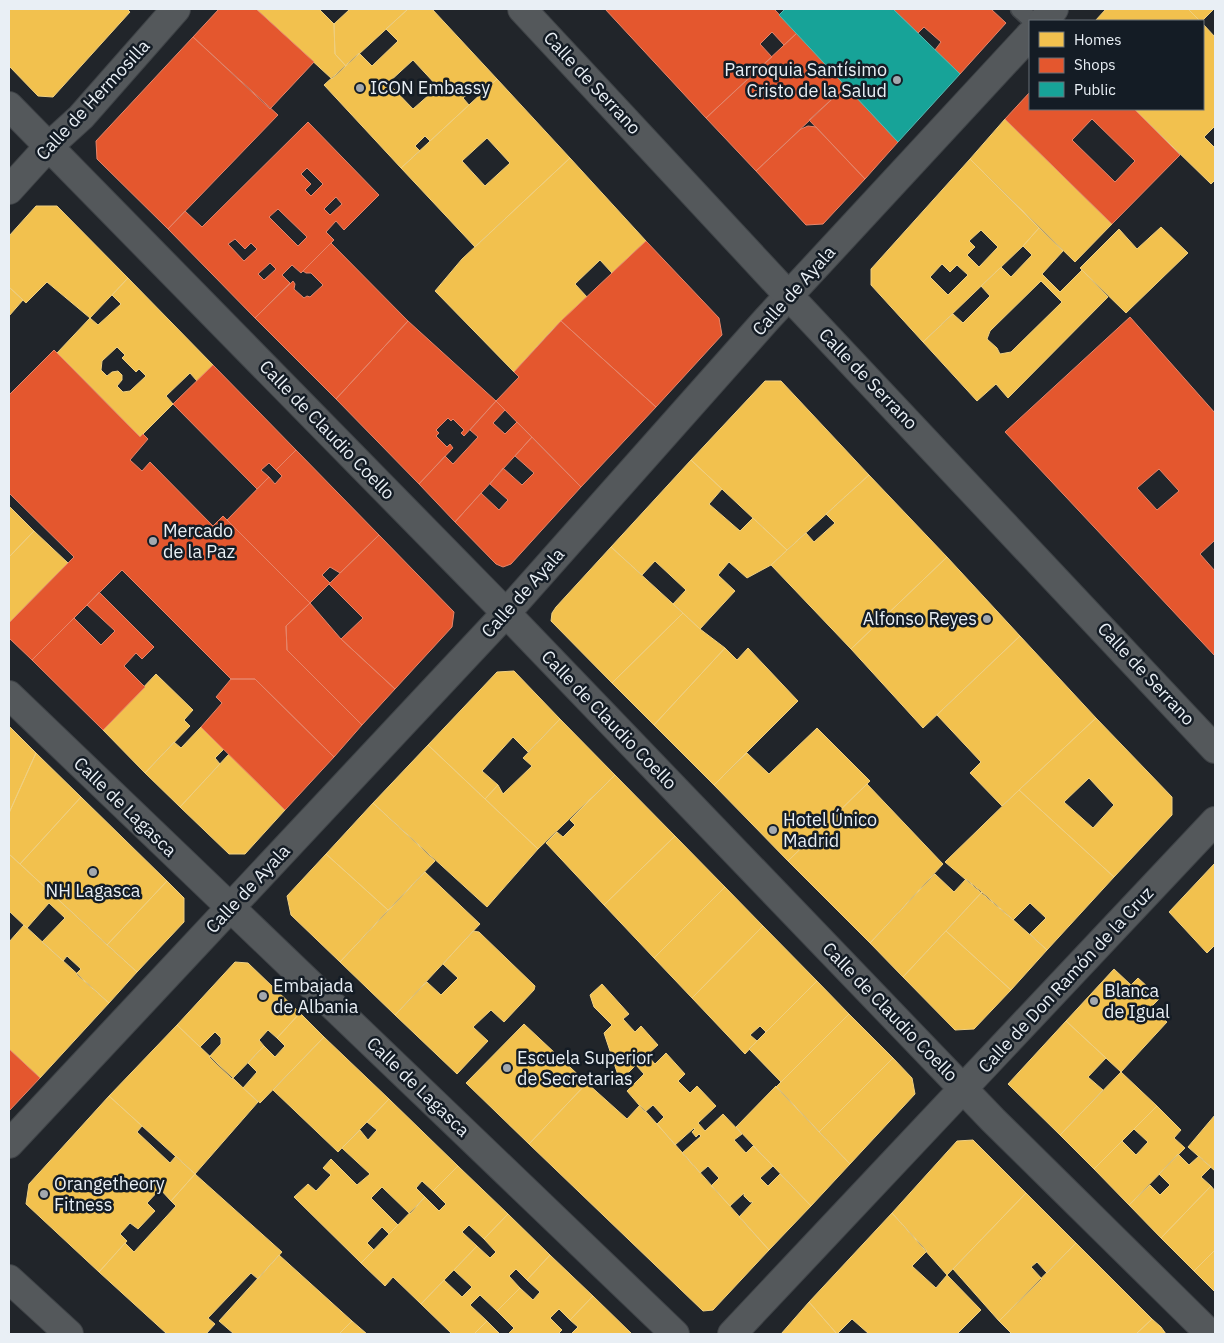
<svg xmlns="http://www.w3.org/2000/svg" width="1224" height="1343" viewBox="0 0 1224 1343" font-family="'IBM Plex Sans',sans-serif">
	<rect width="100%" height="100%" fill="#21252a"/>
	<path fill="#f2c14e" stroke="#efcf80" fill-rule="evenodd" d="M9 9H127L130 12 53 97 38 96 9 66Z
		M256 9H319L334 24 335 54 346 66 332 79Z
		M350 9H408L346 66 335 54 334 24Z
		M408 9H432L497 79 479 96 473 89 463 98 469 105 430 141 425 136 415 146 420 151 401 168 324 85 359 53 372 66 398 41 386 29ZM413 60 438 87 413 109 388 83Z
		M1106 9H1188L1200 21H1095Z
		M1188 9H1214L1202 21H1200Z
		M1203 24 1215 37V126L1204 137 1215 148V180L1211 184 1134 109H1203Z
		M497 79 570 158 475 247 401 168ZM487 138 510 163 485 186 462 161Z
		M1005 119 1112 224 1075 262 970 159Z
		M570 158 646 241 612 273 600 260 575 284 587 297 553 329 514 372 435 291 462 259Z
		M970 159 1039 228 1023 246 923 342 871 285V269ZM981 230 998 247 979 267 967 255 975 247 969 241ZM942 264 950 272 957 265 968 275 948 295 930 277Z
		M36 206H57L128 278 90 318 47 282 26 303 9 287V236Z
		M1161 227 1188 253 1126 313 1080 268 1119 229 1137 249Z
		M1039 228 1063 251 1042 274 1060 292 1082 270 1108 297 1008 398 996 384 977 401 923 342 953 314 963 323 990 296 981 286 1001 267 1011 277 1032 255 1023 246ZM1041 281 1062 302 1011 352 1000 354 997 348 987 339 990 331Z
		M128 278 213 365 197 381 190 373 166 396 173 404 140 437 57 353 90 318 98 325 121 304 112 295ZM117 347 125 355 122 358 136 372 139 369 146 376 130 391 123 392 117 386 122 380V375L118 371 112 372 107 376 101 370 102 361Z
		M9 287 23 300 9 316Z
		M765 381H781L869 475 787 550 691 460Z
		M691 460 722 489 709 504 740 531 753 518 787 550 771 565 747 578 729 562 718 575 735 591 700 629 673 604 686 590 655 561 642 575 611 547Z
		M869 475 947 557 851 649 771 565 806 533 814 542 835 523 826 514Z
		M9 506 34 531 9 557Z
		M34 531 68 563 9 623V557Z
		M611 547 683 613 612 683 551 621 552 613 556 607Z
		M947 557 1020 636 923 728 851 649Z
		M683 613 700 629 725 648 654 725 612 683Z
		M1020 636 1096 718 1002 806 970 773 981 762 937 715Z
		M725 648 737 660 748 648 798 701 714 785 654 725Z
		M514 671 560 719 528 752 513 737 482 771 498 785 485 799 428 745 497 672Z
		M156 674 193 710 184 720 190 726 145 773 103 730Z
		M1096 718 1172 797V815L1114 877 1019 790ZM1089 778 1114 805 1093 828 1064 802Z
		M560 719 615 775 538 849 485 799 498 785 503 794 532 766 523 758Z
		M9 726 36 753 9 813Z
		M201 727 224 749 215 758 220 764 180 807 145 773 174 742 181 748Z
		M817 728 870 781 788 861 714 785 747 753 769 774Z
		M428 745 538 849 487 907 373 803Z
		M36 753 81 797 20 864 9 854V813Z
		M229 754 285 810 245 854H229L180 807Z
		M615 775 675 836 604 905 546 843 557 832 563 837 575 825 570 820Z
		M867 784 943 864 870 943 788 861Z
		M1019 790 1114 877 1047 950 1030 934 1046 918 1030 903 1013 920 945 862Z
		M81 797 167 881 107 945 20 864Z
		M373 803 435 861 388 910 326 854Z
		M675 836 725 887 654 958 604 905Z
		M9 854 137 972 109 1003 76 974 81 969 67 956 63 961 42 942 65 918 49 903 27 928 9 911Z
		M326 854 388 910 340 962 291 915 287 896Z
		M1215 863V945L1207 953 1169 912Z
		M425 872 480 924 395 1015 340 962Z
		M935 874 954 892 966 879 982 892 903 977 870 943Z
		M167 881 184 898V922L137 972 107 945Z
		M725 887 763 926 692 998 654 958Z
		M982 892 1047 950 1011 990 946 931Z
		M24 925 109 1003 40 1078 9 1049V942Z
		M763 926 817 981 766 1032 760 1026 750 1035 757 1041 745 1054 692 998Z
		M473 931 479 932 535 986 534 990 504 1022 491 1010 473 1027 488 1041 457 1074 395 1015 427 982 441 995 458 978 443 964Z
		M946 931 1011 990 974 1029 955 1030 903 977Z
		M235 962 248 963 300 1013 277 1038 268 1030 259 1040 264 1046 232 1079 209 1057 221 1044V1038L215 1032 200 1047 177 1025Z
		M1114 969 1131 985 1138 978 1160 998 1150 1008 1167 1022 1121 1072 1066 1021Z
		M817 981 849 1014 781 1082 749 1049Z
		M602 984 629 1014 623 1019 635 1032 641 1026 658 1045 647 1055 655 1064 666 1053 685 1074 678 1081 690 1093 697 1086 716 1106 698 1123 705 1131 723 1114 742 1134 734 1140 746 1153 753 1146 773 1166 760 1178 768 1186 780 1174 811 1206 769 1250 739 1217 753 1202H750L744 1196V1193L730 1206 711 1186 719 1178 708 1166 700 1173 682 1153 701 1136 699 1134 696 1137 692 1132 695 1129 694 1128 675 1145 657 1124 664 1117 653 1105 645 1112 627 1091 644 1074 636 1065 620 1081 604 1033 612 1025 594 1007 590 995Z
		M300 1013 324 1037 260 1103 243 1088 257 1072 248 1063 264 1046 275 1057 285 1046 277 1038Z
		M849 1014 893 1058 819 1132 776 1087Z
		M1066 1021 1106 1058 1088 1077 1103 1090 1060 1135 1008 1084Z
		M524 1024 587 1083 529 1144 466 1083Z
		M177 1025 258 1102 195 1174 109 1096Z
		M324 1037 389 1099 338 1152 273 1090Z
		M893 1058 912 1078 915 1094 850 1164 819 1132Z
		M1121 1072 1157 1106 1094 1169 1060 1135Z
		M587 1083 627 1119 640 1105 769 1250 713 1310 703 1311 529 1144Z
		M776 1086 850 1164 811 1206 736 1127Z
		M109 1096 142 1126 137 1132 170 1163 176 1156 195 1174 171 1201 160 1189 147 1203 155 1211 138 1229 130 1223 120 1234 127 1241 99 1272 26 1204 29 1184Z
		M389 1099 458 1166 433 1191 422 1181 416 1188 425 1197 410 1214 382 1187 371 1198 398 1225 389 1234 382 1227 367 1243 374 1250 361 1263 294 1197 308 1184 316 1191 331 1175 323 1168 331 1159 357 1185 370 1174 342 1148 360 1130 368 1140 377 1130 367 1122Z
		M1157 1106 1181 1130 1174 1138 1185 1148 1129 1205 1094 1169 1122 1141 1136 1155 1148 1142 1134 1129Z
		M1215 1115V1171L1188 1147Z
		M973 1140 1026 1193 947 1275 892 1213 957 1141Z
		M1178 1154 1189 1165 1199 1156 1211 1167 1201 1177 1211 1186 1161 1238 1129 1205 1150 1185 1160 1195 1170 1185 1159 1174Z
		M458 1166 508 1214 484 1239 469 1225 462 1232 477 1246 421 1304 393 1277 385 1286 361 1263 425 1197 439 1211 446 1204 433 1191Z
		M195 1174 282 1252 258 1279 251 1273 208 1318 215 1324 206 1334H167L99 1272 125 1243 134 1252 176 1206 171 1201Z
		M1211 1186 1215 1191V1250L1194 1271 1161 1238Z
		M1026 1193 1076 1243 1047 1273 1037 1262 1031 1267 1042 1279 999 1321 953 1269Z
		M892 1213 927 1251 912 1266 936 1288 947 1275 981 1310 957 1334H869L852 1319 837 1334 809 1302Z
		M508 1214 550 1255 527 1280 516 1269 509 1276 520 1288 497 1311 480 1295 470 1305 487 1321 474 1334H452L421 1304 444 1280 462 1297 472 1287 454 1270 477 1246 490 1258 496 1252 484 1239Z
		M1076 1243 1152 1319 1136 1334H1012L999 1321Z
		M1215 1250V1292L1194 1271Z
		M279 1255 352 1321 339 1334H234L219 1321Z
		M550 1255 593 1296 570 1320 559 1309 550 1318 562 1330 558 1334H508L514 1328 497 1311 520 1288 533 1300 540 1292 527 1280Z
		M593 1296 632 1334H571L578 1327 570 1320Z
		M809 1302 837 1334H781Z
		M1152 1319 1161 1327 1166 1334H1136Z
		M352 1321 367 1334H339Z
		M487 1321 500 1334H474Z"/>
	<path fill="#e4572e" stroke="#e6856a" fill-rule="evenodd" d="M219 9H256L314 62 270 109 193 37Z
		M605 9H774L797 33 784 45 772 32 760 44 772 57 706 118Z
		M893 9H991L1006 23 960 74 935 50 941 42 924 27 918 33Z
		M797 33 846 86 756 171 706 118Z
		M193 37 278 115 168 229 97 159 96 141Z
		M846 86 898 142 865 179 809 120Z
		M1030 92V109H1134L1180 155 1112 224 1005 119ZM1092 119 1135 161 1115 182 1072 140Z
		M308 122 379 195 344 230 336 221 326 232 334 240 301 273 292 265 282 275 290 283 255 318 168 229 185 211 202 227ZM307 168 323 184 311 196 305 190 311 184 301 174ZM336 197 342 204 330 215 324 209ZM278 209 307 237 298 246 269 217ZM235 239 245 249 251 243 257 249 244 261 228 244ZM270 263 276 269 264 280 258 274Z
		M808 126 816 127 865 179 823 224 806 225 756 171 801 129Z
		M646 241 719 318 722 335 656 407 561 321Z
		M331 243 408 321 336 399 255 318 293 281 295 284 294 289 304 298 307 296 310 297 323 285 311 273H306L303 271Z
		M1130 317 1215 413V540L1200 554 1215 571V656L1005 432ZM1159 469 1179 491 1157 510 1137 488Z
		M408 321 496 401 464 436 461 433 464 430 453 419 451 421 448 418 436 430 439 433 436 436 447 447 450 444 453 448 419 484 336 399Z
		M561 321 656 407 581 487 496 401 519 377 514 372Z
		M54 350 140 437 143 434 148 439 130 460 142 471 150 462 213 526 223 516 310 603 286 626 287 650 362 725 334 757 255 679H231L122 570 32 660 9 638V623L74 557 9 493V395Z
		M213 365 296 450 276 470 269 463 261 470 269 477 257 489 173 404Z
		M496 401 505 410 493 423 505 434 517 422 532 437 455 522 419 484 445 456 453 464 478 437 470 430Z
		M532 437 581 487 511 564 503 567 496 564 455 522 481 493 499 510 508 500 490 484 503 468 522 485 534 473 515 456Z
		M296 450 379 535 340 573 330 567 322 575 330 583 310 603 227 520 269 477 275 484 282 476 276 470Z
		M379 535 454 612 452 627 395 689 341 639 363 618 329 584Z
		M99 592 154 647 142 659 136 653 124 666 145 687 103 730 32 660 74 618 101 645 115 631 87 605Z
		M310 603 341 639 395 689 362 725 287 650 286 626Z
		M231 679H255L334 757 285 810 201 727 222 703 216 697Z
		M9 1049 40 1078 9 1111Z"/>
	<path fill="#17a398" stroke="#56bab4" d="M785 9H893L960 74 898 142 779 15Z"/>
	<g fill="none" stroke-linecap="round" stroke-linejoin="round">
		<defs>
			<path id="lane" d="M1019 9 1032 21"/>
			<path id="street" d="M1043 21 1054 9
				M9 106 506 613 993 1120 1210 1334
				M9 190 48 147 81 117 176 9
				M9 695 675 1334
				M9 1144 506 613 767 319 1030 35
				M732 1334 1215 821"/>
			<path id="secondary" d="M522 9 789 296 1215 749
				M9 1279 69 1334"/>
		</defs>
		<use href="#lane" stroke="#3f4347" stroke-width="19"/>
		<use href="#street" stroke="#3f4347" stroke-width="30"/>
		<use href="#secondary" stroke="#3f4347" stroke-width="30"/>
		<use href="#lane" stroke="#54585b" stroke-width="16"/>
		<use href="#street" stroke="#54585b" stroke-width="28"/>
		<use href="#secondary" stroke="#54585b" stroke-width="28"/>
	</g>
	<g fill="#a3a8ae" stroke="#141c25" stroke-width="2">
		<circle cx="897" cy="80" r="5"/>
		<circle cx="360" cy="88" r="5"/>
		<circle cx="153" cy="541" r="5"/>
		<circle cx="987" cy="619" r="5"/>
		<circle cx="773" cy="830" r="5"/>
		<circle cx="93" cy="872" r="5"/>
		<circle cx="263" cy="996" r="5"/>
		<circle cx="1094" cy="1001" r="5"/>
		<circle cx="507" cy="1068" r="5"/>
		<circle cx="44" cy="1194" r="5"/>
	</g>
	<g text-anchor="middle" stroke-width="5" stroke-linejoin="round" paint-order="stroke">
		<g font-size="18" fill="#e9eff5" stroke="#141c25" text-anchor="start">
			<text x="887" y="76" text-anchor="end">Parroquia Santísimo<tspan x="887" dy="21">Cristo de la Salud</tspan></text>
			<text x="370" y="94">ICON Embassy</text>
			<text x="163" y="537">Mercado<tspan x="163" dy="21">de la Paz</tspan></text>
			<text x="977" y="625" text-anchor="end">Alfonso Reyes</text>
			<text x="783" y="826">Hotel Único<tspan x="783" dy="21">Madrid</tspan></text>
			<text x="93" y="897" text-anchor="middle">NH Lagasca</text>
			<text x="273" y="992">Embajada<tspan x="273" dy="21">de Albania</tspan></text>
			<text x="1104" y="997">Blanca<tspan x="1104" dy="21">de Igual</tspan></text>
			<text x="517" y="1064">Escuela Superior<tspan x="517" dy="21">de Secretarias</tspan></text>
			<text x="54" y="1190">Orangetheory<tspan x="54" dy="21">Fitness</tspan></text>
		</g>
		<g font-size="18" fill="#e9eff5" stroke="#141c25">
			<text transform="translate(592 83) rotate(47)" y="6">Calle de Serrano</text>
			<text transform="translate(93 100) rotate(-47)" y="6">Calle de Hermosilla</text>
			<text transform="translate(794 291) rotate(-48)" y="6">Calle de Ayala</text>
			<text transform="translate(868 379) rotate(46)" y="6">Calle de Serrano</text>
			<text transform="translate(327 430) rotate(46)" y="6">Calle de Claudio Coello</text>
			<text transform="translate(523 593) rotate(-48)" y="6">Calle de Ayala</text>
			<text transform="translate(1146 674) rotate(47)" y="6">Calle de Serrano</text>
			<text transform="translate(609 720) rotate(46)" y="6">Calle de Claudio Coello</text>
			<text transform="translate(125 807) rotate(44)" y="6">Calle de Lagasca</text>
			<text transform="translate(248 889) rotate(-47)" y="6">Calle de Ayala</text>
			<text transform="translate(1066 980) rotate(-47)" y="6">Calle de Don Ramón de la Cruz</text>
			<text transform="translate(890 1012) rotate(46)" y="6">Calle de Claudio Coello</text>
			<text transform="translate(418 1087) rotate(44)" y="6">Calle de Lagasca</text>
		</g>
	</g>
	<rect width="1224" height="1343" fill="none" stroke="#e9eff5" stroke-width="20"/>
	<rect x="1029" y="20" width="175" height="90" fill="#141c25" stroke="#697078"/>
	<rect x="1039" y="32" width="25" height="15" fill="#f2c14e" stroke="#697078"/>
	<text x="1074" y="45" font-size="15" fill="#e9eff5">Homes</text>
	<rect x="1039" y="58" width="25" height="15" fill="#e4572e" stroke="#697078"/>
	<text x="1074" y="70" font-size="15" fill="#e9eff5">Shops</text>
	<rect x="1039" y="82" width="25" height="15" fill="#17a398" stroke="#697078"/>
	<text x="1074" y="95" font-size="15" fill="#e9eff5">Public</text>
</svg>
